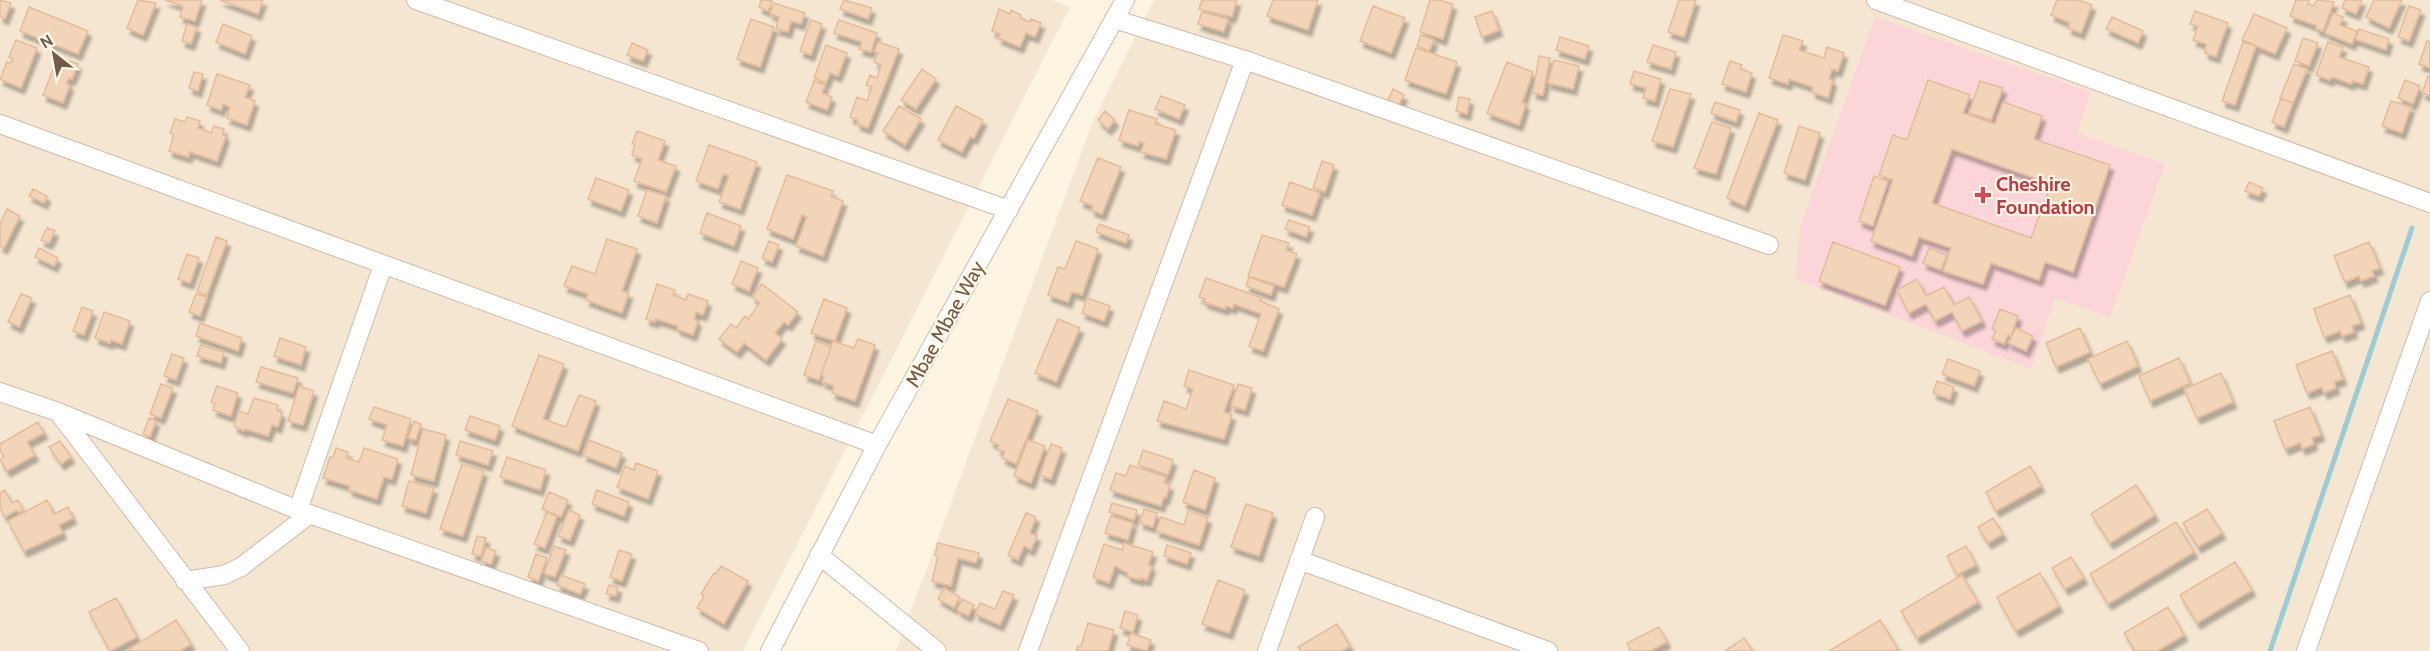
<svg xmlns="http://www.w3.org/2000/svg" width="2430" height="651" viewBox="0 0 2430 651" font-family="Cabin,sans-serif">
	<defs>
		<filter id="shadow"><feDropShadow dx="3.5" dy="6" stdDeviation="1.5" flood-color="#0004"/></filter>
	</defs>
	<rect width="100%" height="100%" fill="#fdf4e2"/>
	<path fill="#f4e6d0" d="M0 0H1052L1070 7 743 651H0Z
		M1154 0H2430V651H896L1093 121Z"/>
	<path fill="#fbd5d7" d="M1875 17 2091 92 2077 133 2165 164 2110 317 2055 298 2031 369 1796 279 1800 227Z"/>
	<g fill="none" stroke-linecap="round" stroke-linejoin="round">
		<path stroke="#9ccbd8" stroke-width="5" d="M2270 651 2412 228"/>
	</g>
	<path fill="#f2d4b9" stroke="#e5bb99" stroke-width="1.5" fill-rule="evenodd" filter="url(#shadow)" d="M0 0 11 3 5 19 0 16Z
		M138 0 156 3 143 35 127 28Z
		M165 0H202L195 21 180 17 183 6Z
		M220 0H263L258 14Z
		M761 0 772 1 768 11 759 7Z
		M844 0 872 8 868 19 840 9Z
		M1202 0H1237L1232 17 1199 9Z
		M1273 0H1318L1308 30 1267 16Z
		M1430 0H1439L1453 4 1443 39 1420 32Z
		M1679 0H1696L1684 37 1668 32Z
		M2057 0H2078L2092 5 2081 33 2068 28 2070 23 2051 15Z
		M2296 0H2309L2308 4 2314 6 2317 0 2334 2 2323 31 2316 29 2317 26 2290 16Z
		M2345 0H2362L2356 14 2342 8Z
		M2374 0H2402L2389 28 2366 17Z
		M774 3 805 13 801 24 791 21 788 32 776 29 779 17 770 14Z
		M1373 6 1405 18 1391 53 1360 41Z
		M2409 6 2421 10 2409 41 2398 37Z
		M29 7 88 31 78 54 20 31Z
		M999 9 1010 14 1011 10 1021 15 1020 18 1030 22 1031 19 1041 23 1035 37 1026 33 1020 47 998 38 1000 34 992 31Z
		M1492 11 1499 30 1482 37 1475 17Z
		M2195 11 2228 23 2216 57 2205 53 2206 44 2193 40 2198 26 2190 24Z
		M1202 12 1228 19 1224 32 1198 24Z
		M2333 13 2343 17 2340 25 2357 31 2352 44 2325 33Z
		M2254 14 2287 28 2275 54 2242 40Z
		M2112 17 2143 31 2138 43 2106 29Z
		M751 19 774 27 760 67 737 59Z
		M811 20 822 24 811 55 800 51Z
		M839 20 877 33 871 52 859 49 862 42 834 33Z
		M187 24 197 27 191 44 182 41Z
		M223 24 252 36 245 54 216 42Z
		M2359 29 2389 39 2386 50 2355 39Z
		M1421 35 1434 40 1429 51 1417 46Z
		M1783 35 1803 41 1799 50 1824 58 1827 47 1844 53 1838 71 1832 69 1829 79 1833 80 1828 98 1812 92 1813 87 1789 79 1788 84 1769 78Z
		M1560 37 1589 46 1585 59 1556 50Z
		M2303 38 2318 43 2309 66 2295 61Z
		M16 40 37 48 21 88 0 79 7 62 11 63 13 59 9 57Z
		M2427 41 2430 42V68L2419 64Z
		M878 42 899 49 868 128 857 124 858 120 850 117 857 97 867 101 872 87 866 85 870 75 877 78 881 65 874 62 878 53 874 52Z
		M2243 42 2256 46 2235 105 2222 101Z
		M2328 42 2343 47 2339 57 2369 67 2363 84 2353 81 2351 84 2332 77 2330 80 2316 75Z
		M632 43 648 50 643 61 627 55Z
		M826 45 847 53 838 76 830 73 826 83 814 78Z
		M1653 45 1676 52 1671 69 1647 62Z
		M1416 48 1457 62 1446 94 1405 80Z
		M1539 56 1550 58 1543 95 1533 93Z
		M58 57 78 64 72 79 69 78 66 84 70 85 63 103 43 95Z
		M1554 60 1579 66 1573 89 1548 83Z
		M1730 61 1742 65 1740 69 1752 73 1746 92 1722 84Z
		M1507 62 1533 72 1522 103 1526 104 1519 125 1487 113Z
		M2294 64 2307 69 2293 103 2280 98Z
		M922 69 936 79 916 109 901 100Z
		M1634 71 1661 79 1655 101 1643 98 1646 88 1630 84Z
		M194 72 203 74 198 91 189 88Z
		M217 74 250 85 245 97 255 101 247 125 227 118 230 107 223 104 221 110 207 105Z
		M2428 76H2430V96L2422 93Z
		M1928 80 1970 95 1963 113 1995 124 2003 102 2042 116 2034 139 2110 165 2073 272 2045 262 2039 280 1991 263 1983 284 1943 271 1951 248 1919 237 1912 256 1871 241 1893 180 1879 175 1893 135 1907 140ZM1952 149 2051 184 2031 238 1932 203Z
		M2405 80 2420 86 2413 104 2398 98Z
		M814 81 825 85 822 93 832 97 827 110 806 102Z
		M1980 81 2003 88 1991 120 1969 113Z
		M1393 89 1404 95 1398 106 1388 100Z
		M1670 89 1691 94 1673 147 1652 141Z
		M1161 96 1185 105 1179 119 1155 109Z
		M1459 97 1470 99 1467 114 1456 111Z
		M2281 99 2293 103 2284 127 2272 122Z
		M2391 101 2411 107 2402 133 2382 126Z
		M1715 102 1740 110 1736 122 1711 113Z
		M899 106 921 119 905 145 883 131Z
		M956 106 983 120 974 138 970 137 962 152 938 140Z
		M1129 110 1157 119 1155 124 1176 130 1166 159 1141 152 1144 143 1139 142 1138 146 1119 140Z
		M1105 111 1115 120 1108 129 1098 120Z
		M1759 113 1778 120 1745 206 1727 198Z
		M187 117 200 121 198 128 211 133 214 126 224 129 223 135 226 136 217 161 190 152 188 157 169 151 174 135 170 133 175 119 185 122Z
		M1712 122 1731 128 1716 174 1694 168Z
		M1799 126 1820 133 1805 180 1784 173Z
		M637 131 665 141 658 160 676 166 666 192 634 181 642 159 632 155 635 144H632Z
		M709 145 757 162 740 209 719 202 729 176 723 174 718 189 696 181Z
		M1098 158 1121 167 1102 214 1091 210 1093 206 1080 201Z
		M1322 161 1334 165 1325 192 1313 188Z
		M787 175 833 191 831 196 843 201 823 256 796 246 807 217 802 215 793 239 767 229Z
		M1874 176 1888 181 1873 226 1859 221Z
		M596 178 629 190 621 211 588 199Z
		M1290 182 1320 193 1312 215 1282 205Z
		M2249 182 2263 188 2259 196 2245 191Z
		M33 189 47 196 44 203 29 196Z
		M647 190 666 196 657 223 638 216Z
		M7 209 20 216 4 248 0 246V224Z
		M707 213 741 226 734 246 700 233Z
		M1289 220 1310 227 1306 237 1285 229Z
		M1099 224 1129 235 1126 243 1096 232Z
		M47 228 55 231 49 243 41 240Z
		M1262 235 1289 243 1286 250 1297 254 1284 287 1248 276Z
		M216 237 227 241 207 295 197 292Z
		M607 239 637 249 622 291 629 293 622 313 586 300 588 294 564 286 572 266 595 274Z
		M769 241 779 245 772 262 762 258Z
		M1076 241 1098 249 1082 295 1072 292 1068 302 1048 295 1058 267 1065 269Z
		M1833 242 1900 267 1885 305 1819 281Z
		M2369 242 2380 268 2372 271 2374 276 2361 281 2359 276 2345 282 2334 256Z
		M39 248 58 258 54 266 35 257Z
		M1929 248 1947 255 1941 270 1923 263Z
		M187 254 199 258 190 283 178 279Z
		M741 261 758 268 749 291 732 284Z
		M1249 277 1274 286 1271 295 1246 286Z
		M1206 278 1262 298 1260 301 1279 309 1263 351 1249 346 1261 314 1234 304 1233 308 1226 306 1225 309 1204 302 1205 299 1199 297Z
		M1917 279 1926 296 1944 287 1954 305 1969 297 1982 321 1962 331 1952 312 1935 321 1926 304 1909 313 1897 290Z
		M657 284 675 290 673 295 686 300 688 294 708 301 703 315 696 312 694 319 698 321 693 335 677 329 678 326 656 319 655 322 646 319Z
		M762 284 798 312 788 325 784 322 775 333 782 339 766 360 744 343 737 352 719 339 731 324 736 328 745 316 748 319 760 303 752 297Z
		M21 294 32 298 19 327 8 322Z
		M196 294 207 297 200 316 189 312Z
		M2350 295 2361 323 2352 326 2354 332 2342 336 2340 331 2324 337 2314 309Z
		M1087 298 1110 306 1104 321 1082 313Z
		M824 299 847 308 835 341 811 333Z
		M82 307 93 311 84 335 73 331Z
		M2000 309 2018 316 2011 336 2008 335 2004 344 1992 339 1996 331 1992 329Z
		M104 312 130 321 122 344 111 340 110 343 95 338Z
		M1058 319 1080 328 1056 382 1035 373Z
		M200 323 242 338 238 351 196 336Z
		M2016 328 2033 336 2026 351 2008 343Z
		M2080 328 2090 352 2056 367 2046 343Z
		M280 338 306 347 301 365 274 356Z
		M858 339 875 345 855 401 832 393 834 386 822 382 824 376 821 375 833 341 854 348Z
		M816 341 831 347 819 380 804 375Z
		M2127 341 2138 366 2100 384 2088 359Z
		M201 345 224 352 221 363 197 356Z
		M2332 351 2343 379 2334 382 2336 388 2324 393 2322 387 2307 393 2296 365Z
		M172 354 184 358 176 380 164 376Z
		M539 355 564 364 543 419 566 427 579 395 596 401 578 451 512 426Z
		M2179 358 2190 383 2150 401 2139 376Z
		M1948 359 1980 371 1974 386 1942 374Z
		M261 367 298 378 293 393 256 382Z
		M1189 370 1234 385 1224 412 1232 415 1224 439 1157 421 1164 401 1186 409 1193 389 1184 386Z
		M2221 373 2233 402 2197 418 2184 389Z
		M1937 381 1954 387 1950 399 1933 393Z
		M161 384 173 388 161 418 150 414Z
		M1238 384 1252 388 1245 410 1231 406Z
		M217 386 238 393 231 416 213 410 215 404 211 402Z
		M299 386 314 391 303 425 288 421Z
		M254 398 278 405 277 410 282 413 278 427 272 425 268 436 245 429 244 431 234 426 239 411 248 414Z
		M1008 399 1038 411 1016 464 1002 458 1005 452 997 449 999 445 990 441Z
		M374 407 411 419 403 446 382 440 387 425 369 419Z
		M2310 407 2321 435 2312 438 2314 444 2302 449 2300 443 2285 449 2274 421Z
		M470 416 500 426 495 440 465 430Z
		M149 418 156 421 150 437 143 434Z
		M414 421 421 424 416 440 408 438Z
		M38 422 44 433 27 442 35 455 7 471 0 460 4 457 0 450V444Z
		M423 429 446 435 434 481 411 475Z
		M589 440 622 453 616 468 583 455Z
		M1028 440 1045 446 1031 483 1014 476Z
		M60 441 71 457 61 464 49 447Z
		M460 441 493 451 488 465 456 455Z
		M1051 444 1062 448 1051 479 1040 475Z
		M336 448 348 452 346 458 359 462 364 448 398 459 392 479 384 477 377 499 349 490 350 486 323 478 330 457 333 458Z
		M1143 450 1173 460 1168 475 1138 465Z
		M507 457 546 470 540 490 500 477Z
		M636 463 658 471 648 499 617 487 625 466 634 470Z
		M462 464 484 471 463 536 440 529Z
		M1130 465 1166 477 1164 483 1170 485 1166 498 1164 497 1161 506 1110 490 1116 473 1126 476Z
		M2030 466 2041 486 1996 511 1986 492Z
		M1194 470 1215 478 1205 510 1183 502Z
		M409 481 434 488 426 513 402 506Z
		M2136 485 2155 515 2110 543 2091 514Z
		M5 490 12 503 18 500 23 510 19 513 17 510 5 517 0 508V493Z
		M597 490 629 502 624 516 592 504Z
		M549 492 568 500 561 517 542 509Z
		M47 500 54 514 68 507 73 518 59 525 63 533 24 551 8 521Z
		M1112 503 1137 510 1134 520 1109 512Z
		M1246 504 1273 513 1259 556 1231 547Z
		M1144 509 1157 513 1153 527 1140 523Z
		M2207 509 2222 533 2198 547 2183 523Z
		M569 510 580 515 570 540 558 536Z
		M1188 511 1208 518 1199 545 1156 531 1161 517 1184 525Z
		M547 512 557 516 545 548 534 544Z
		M1026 513 1036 517 1030 533 1037 536 1031 550 1024 546 1018 560 1008 555Z
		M1111 516 1133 523 1128 540 1105 533Z
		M1993 518 2003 534 1988 543 1978 527Z
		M2176 522 2194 552 2108 604 2090 574Z
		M477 536 486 538 481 556 472 554Z
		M938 543 979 553 976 563 958 558 951 586 932 581 938 556 935 555Z
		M1124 543 1153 552 1148 565 1152 566 1147 580 1140 578V580L1127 576 1128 573 1115 566 1109 583 1093 577 1104 544 1122 550Z
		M1167 545 1191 553 1187 564 1164 556Z
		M554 546 566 550 555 577 544 573Z
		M1966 546 1976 565 1957 575 1947 556Z
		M486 548 496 551 491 564 481 561Z
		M619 550 632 554 622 581 610 577Z
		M536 554 547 558 538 581 528 577Z
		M2071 557 2084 578 2065 589 2052 568Z
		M2235 562 2252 590 2197 623 2180 595Z
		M721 566 748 581 724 624 697 608 704 596 701 594 714 573 716 574Z
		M2040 573 2059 606 2016 631 1997 597Z
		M561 575 585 584 580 594 557 585Z
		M1962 575 1978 602 1917 638 1901 611Z
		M1218 580 1245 590 1229 633 1202 624Z
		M609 585 618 587 616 596 606 594Z
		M944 588 960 597 954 608 938 599Z
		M1003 591 1014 595 1000 625 975 614 980 603 995 609Z
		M116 598 137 637 110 651 89 612Z
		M962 599 974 605 968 616 957 610Z
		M2168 607 2184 635 2157 651H2135L2124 633Z
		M1125 611 1138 615 1133 632 1120 628Z
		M176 620 191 644 180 651H126Z
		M1880 620 1898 649 1894 651H1829Z
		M1088 623 1114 630 1108 651H1076L1078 646H1081Z
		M1337 624 1350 646 1342 651H1301L1298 647Z
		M1659 627 1667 642 1650 651H1631L1627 643Z
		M1131 633 1151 640 1147 651 1127 645Z
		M1744 638 1753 651H1725Z"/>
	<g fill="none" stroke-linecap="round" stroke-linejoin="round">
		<defs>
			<path id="minor" d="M416 0 1009 210
				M1876 0 2430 203
				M1114 19 1245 60 1769 245
				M0 124 877 445
				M0 392 58 412 298 510 699 651
				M58 412 240 651
				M298 510 383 265
				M819 555 937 651
				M1299 560 1548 651
				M185 581 224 575 241 567 310 514
				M770 651 877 445 1125 0
				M1028 651 1245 60
				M1267 651 1315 517
				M2306 651 2430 301"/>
		</defs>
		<use href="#minor" stroke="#cebca9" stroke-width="20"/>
		<use href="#minor" stroke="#fff" stroke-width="18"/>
	</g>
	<path fill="#e0444e" stroke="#fff8e9" stroke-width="2" d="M1980 186h6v6h6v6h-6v6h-6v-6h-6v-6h6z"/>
	<g text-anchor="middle" stroke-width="4.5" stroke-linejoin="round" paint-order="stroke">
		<g font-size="20" font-weight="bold" fill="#be3a42" stroke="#fff8e9" text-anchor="start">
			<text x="1996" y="191">Cheshire<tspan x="1996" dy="23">Foundation</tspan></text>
		</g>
		<g font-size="20" fill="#745b48" stroke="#fff8e9">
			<text transform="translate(945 324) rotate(-61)" y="7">Mbae Mbae Way</text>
		</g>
	</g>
	<g transform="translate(54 54) rotate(329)" stroke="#fff8e9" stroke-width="4.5" paint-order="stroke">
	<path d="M0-4.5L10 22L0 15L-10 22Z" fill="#745b48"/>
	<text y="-9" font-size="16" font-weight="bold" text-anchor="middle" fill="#745b48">N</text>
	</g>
</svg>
